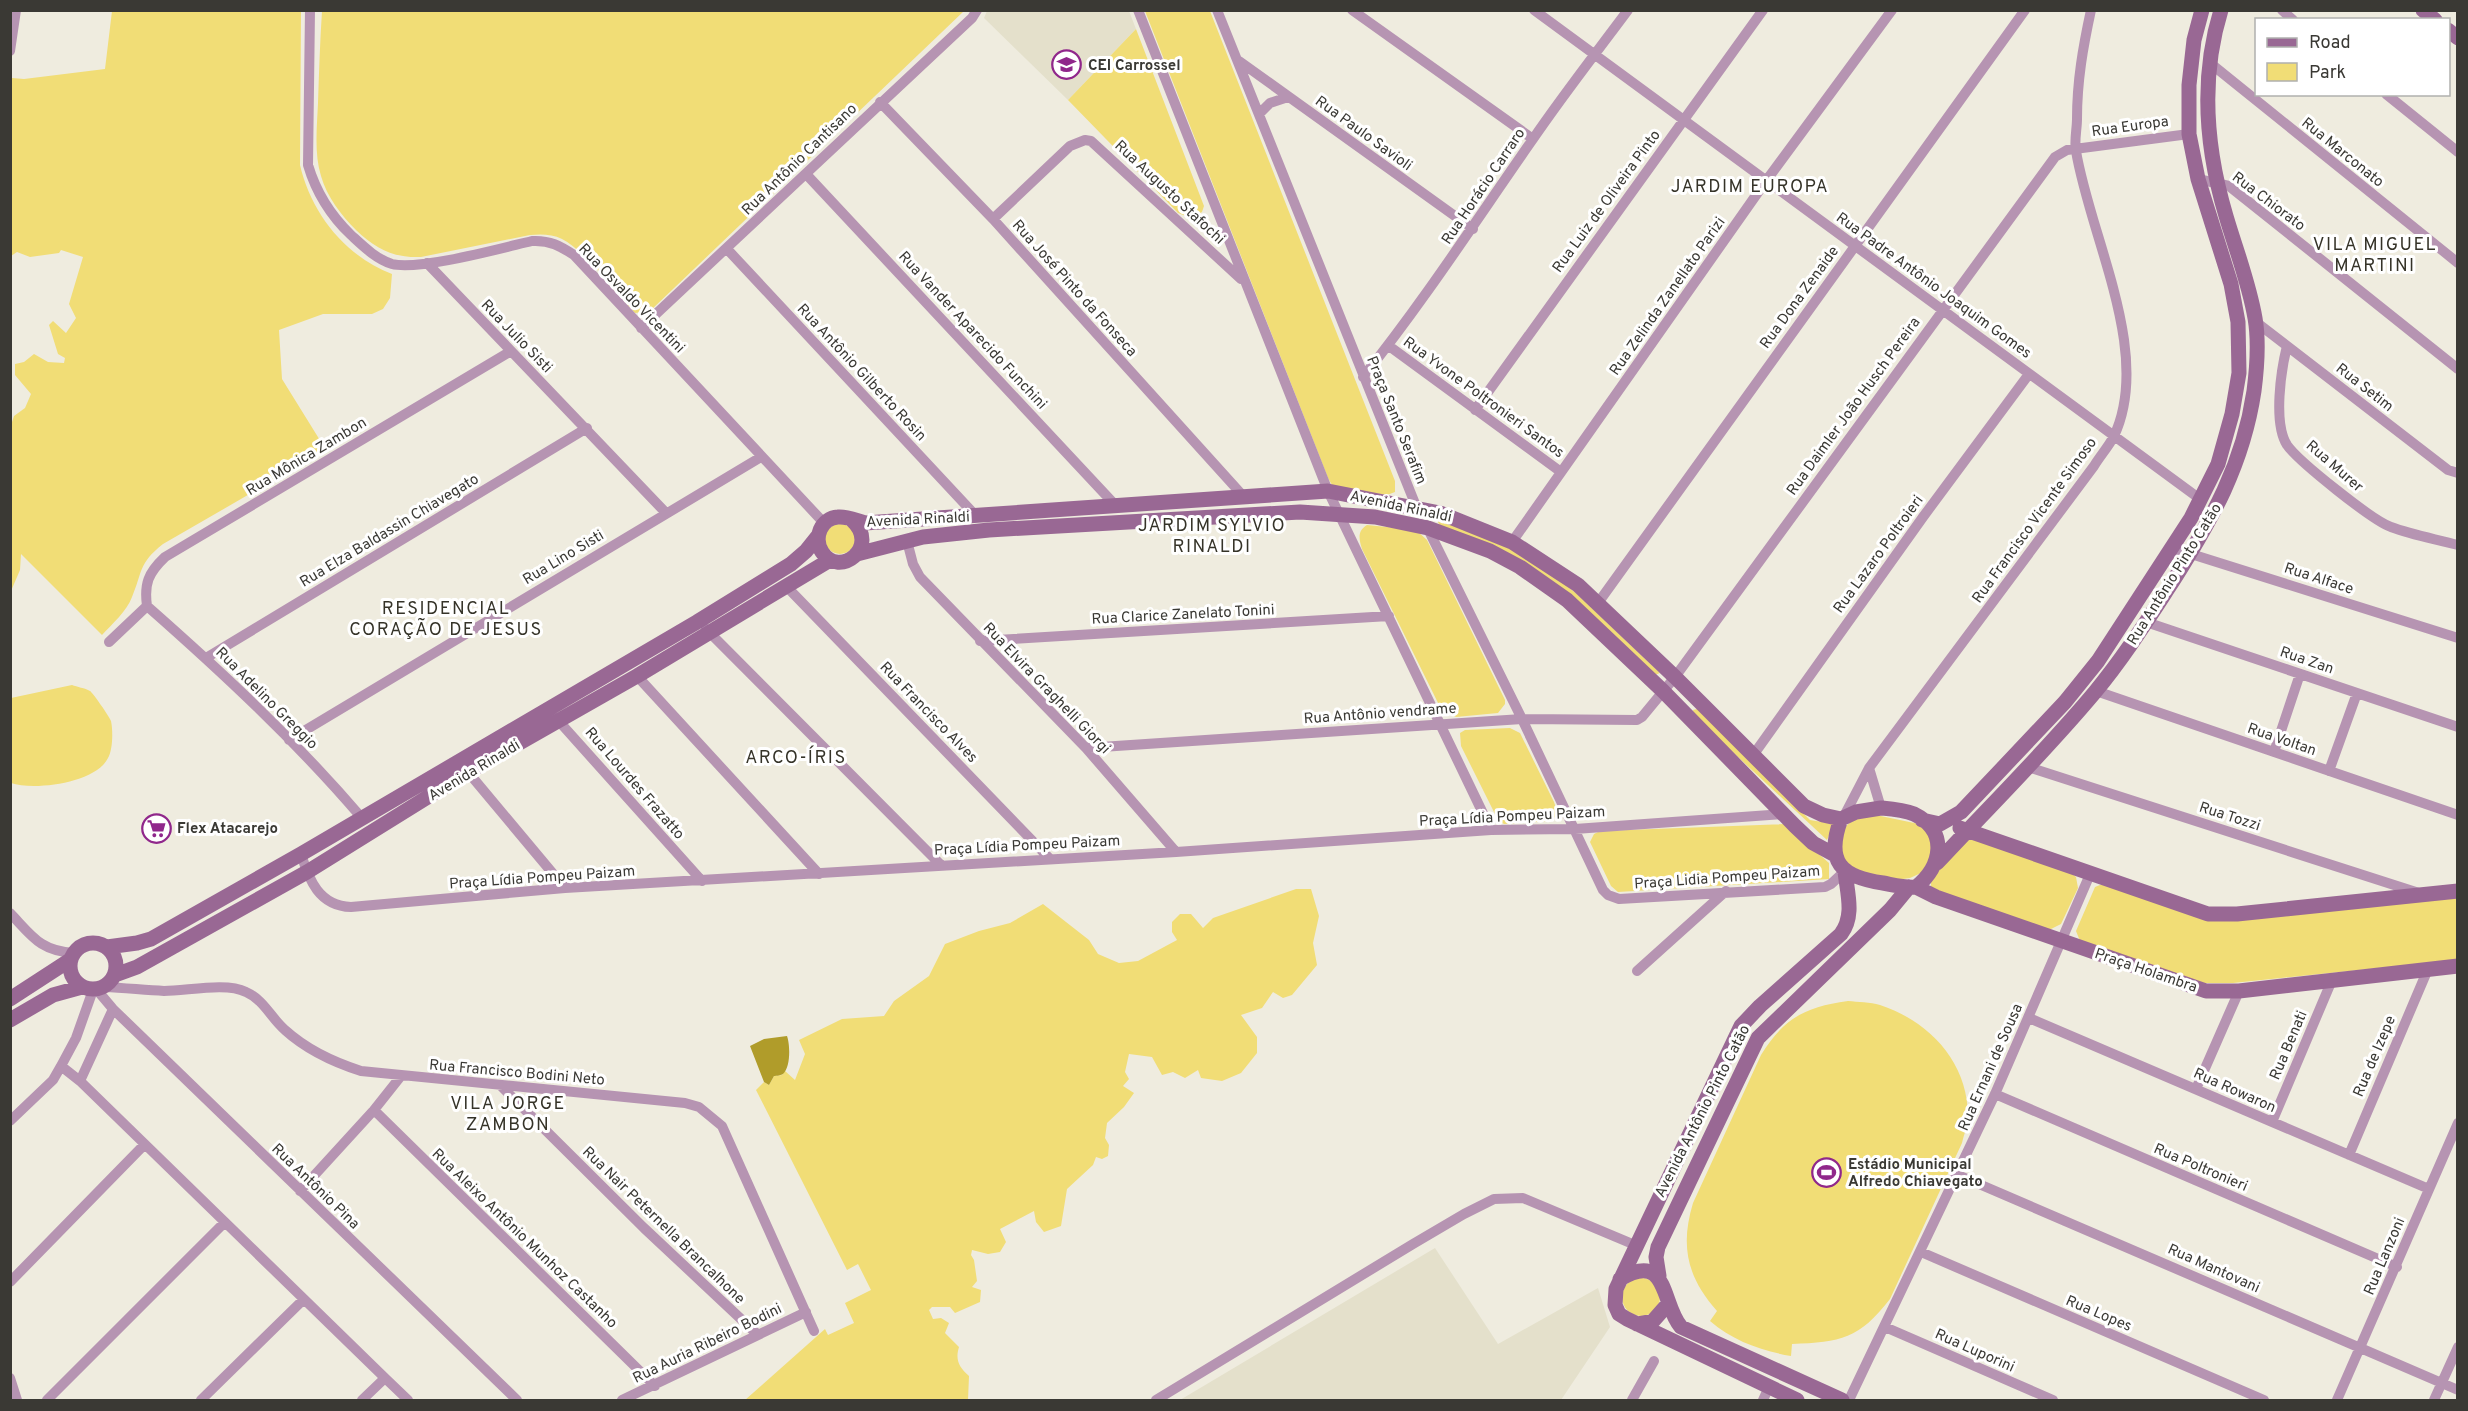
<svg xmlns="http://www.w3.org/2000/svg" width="2468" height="1411" viewBox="0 0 2468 1411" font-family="Overpass,sans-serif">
	<rect width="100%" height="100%" fill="#efecdf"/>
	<path fill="#e4e0cb" d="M987 11H1129L1136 29 1068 100 984 18Z
		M1435 1248 1498 1344 1598 1288 1610 1327 1561 1400H1180Z"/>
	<path fill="#f1dd76" d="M112 11H301L300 165C311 213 345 256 392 274L390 298 383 309 372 314H323L279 330 282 379 326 450 163 544C138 564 143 571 132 597 127 611 112 624 102 635L21 554 20 570 11 591V425L14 416 25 408 31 394 15 375V364L24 362 34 354 48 362 64 363 65 358 58 354 49 325 53 321 66 333 76 318 69 304 83 257 61 250 59 253 30 257 17 252 11 256 10 87 12 78 24 79 105 69Z
		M322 11H964L650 311 635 313C616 292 585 251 562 239 552 234 541 234 530 235L421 257C393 258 376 249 356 230 341 215 327 197 321 176 314 153 317 127 318 103 319 72 320 41 322 11Z
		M1145 11H1210L1395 481V492L1387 495 1338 488 1332 485 1328 478Z
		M1136 29 1204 206 1202 212 1191 218 1178 213 1068 100Z
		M1438 518 1510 548 1557 578 1577 594 1660 673 1655 675 1582 606 1440 526 1437 520Z
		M825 539a15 15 0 1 1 30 0a15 15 0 1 1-30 0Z
		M1367 525 1416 530 1427 540 1505 700V704L1498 713 1456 717 1441 709 1362 549C1359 539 1357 531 1367 525Z
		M72 685C77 687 85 688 90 691 93 693 109 716 111 721 113 730 113 750 108 758 96 783 34 791 11 783V698Z
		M1697 709 1810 820 1834 824 1827 840 1694 716 1693 710Z
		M1510 728 1520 733 1554 802 1557 811 1555 817 1549 821 1504 824 1498 820 1461 746 1460 733 1465 730Z
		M1871 814 1919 824 1929 832 1933 855 1921 873 1910 878 1896 880 1858 872 1840 856C1841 829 1843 821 1871 814Z
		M1785 824 1829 863V879L1618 892 1611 886 1590 842 1594 834 1600 831Z
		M1974 839 2071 873 2076 877 2078 888 2061 924 2049 930 1935 892 1931 887V877L1968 840Z
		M2100 885H2108L2195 916 2457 898V960L2233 983H2204L2080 941 2076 931 2095 887Z
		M1296 889H1311L1319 916 1313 943 1317 965 1292 995 1283 998 1273 992 1262 1008 1241 1015 1257 1037V1053L1241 1073 1222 1081 1201 1078 1198 1070 1185 1078 1173 1072 1162 1075 1152 1057 1129 1054 1125 1072 1129 1079 1123 1086 1134 1093 1124 1107 1107 1123 1105 1138 1109 1145 1108 1156 1102 1159 1096 1157 1093 1165 1067 1189 1061 1226 1044 1232 1036 1222 1034 1211 1000 1229 1006 1242 1000 1252 988 1254 972 1250 971 1255 974 1260 977 1281 972 1287 981 1290 980 1302 955 1313 950 1307H932L929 1310 933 1319 941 1318 949 1323 945 1333 959 1347C955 1360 959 1367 969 1376L968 1400H745L825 1329 828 1335 854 1323 845 1303 871 1290 858 1264 847 1270 756 1090 764 1082 769 1085 774 1076 782 1075 785 1071 795 1080 805 1054 799 1040 842 1019 884 1016 894 1001 929 976 945 944 979 931 1010 923 1043 904 1089 940 1098 954 1119 963 1138 961 1177 940 1172 932V922L1180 914H1191L1203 928 1213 918Z
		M1848 1001C1858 1002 1870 1002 1880 1005 1929 1021 1968 1062 1968 1116 1968 1125 1964 1134 1962 1143L1890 1299C1859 1339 1841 1342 1792 1344L1791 1356C1762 1351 1733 1341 1710 1321L1717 1311C1687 1277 1680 1246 1693 1203L1761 1055C1784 1018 1805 1007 1848 1001Z
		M1622 1297a19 19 0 1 1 38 0a19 19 0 1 1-38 0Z"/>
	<path fill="#b09c2a" d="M787 1036C790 1044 791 1067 783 1074 782 1075 776 1076 774 1076L769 1085 764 1082 750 1046 764 1039Z"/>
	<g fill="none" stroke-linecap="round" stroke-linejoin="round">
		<path stroke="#b694b2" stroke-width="10" d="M310 10 308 165C316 192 330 215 351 235 363 246 376 259 392 264 418 271 502 248 532 241 550 240 560 246 574 255L824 523
			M1138 10 1328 491 1491 830
			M1217 10 1418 511
			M1352 10 1533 139
			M1534 10 2200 499
			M2282 10 2293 20
			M10 51 16 10
			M1239 61 1473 229
			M2210 63 2458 263
			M2386 94 2458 152
			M880 102 993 219 1245 498
			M1260 113 1270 103 1288 97
			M806 174 1117 507
			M2198 179 2229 186 2458 369
			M993 219 1070 146 1085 140 1091 141 1241 279
			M727 249 976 516
			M427 263 666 513
			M2256 322 2448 470 2458 473
			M641 328 972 18 977 10
			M1389 346 1561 472
			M2287 346C2281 370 2273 423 2287 445 2298 461 2373 521 2391 527 2412 535 2436 539 2458 545
			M1363 377C1424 301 1477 219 1533 139 1563 95 1596 53 1628 10
			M1475 410 1763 10
			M1426 525 1522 719 1603 890 1608 895 1619 899 1825 887 1831 884 1845 871
			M907 541 913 564 920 577 1086 748 1176 852
			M1512 542 1766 181 1892 10
			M2172 548 2458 638
			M786 586 1050 859
			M1598 603 2025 10
			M147 606C144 584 148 573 165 557L511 351
			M147 606C222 672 296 741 361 817
			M2146 622 2458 727
			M706 629 941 865
			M980 641 1389 616
			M109 642 147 606
			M206 658 587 428
			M637 676 819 874
			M2096 691 2458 815
			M556 718 702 881
			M289 740 761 457
			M1086 748 1522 719 1637 720 1642 717 1675 677 2055 157 2067 150 2189 134
			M2274 752 2300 674
			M1754 754 1923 517 2029 374
			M2028 767 2419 893
			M1869 768 1881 808
			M2329 771 2357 693
			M468 772 565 888
			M1843 818 1869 768 2094 466C2100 456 2109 446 2114 436 2153 353 2090 237 2076 151 2074 141 2077 129 2077 119 2077 81 2083 47 2091 10
			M301 854C309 880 319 906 351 907L565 888 1176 852 1491 830 1575 829 1784 814
			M10 913C32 936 40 951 74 953
			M1637 971 1726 891
			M105 987C125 988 145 990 164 991 187 991 226 982 246 992 264 1000 271 1018 285 1030 307 1050 333 1062 361 1071L685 1103 699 1107 722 1126 814 1331
			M97 990 113 1009 517 1400
			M2029 1018 2429 1189
			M61 1066 76 1038 93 990
			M80 1081 113 1009
			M500 1085 644 1228 757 1334
			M2196 1089 2239 991
			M1995 1094 2397 1267
			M374 1110 655 1386
			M10 1121 53 1080 61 1066 80 1081 385 1378
			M2272 1122 2332 980
			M2349 1155 2428 969
			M1958 1175 2458 1390
			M300 1191 374 1110 401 1076
			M1921 1252 2264 1400
			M10 1282 144 1145
			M1885 1327 2053 1400
			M10 1378 17 1400
			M47 1400 224 1223
			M201 1400 303 1300
			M362 1400 385 1378 408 1400
			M622 1400 806 1312
			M1156 1400 1413 1244 1464 1214 1494 1199 1523 1198 1635 1245
			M1632 1400 1654 1361
			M1763 1400 1769 1387
			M1849 1400 1995 1094 2091 872
			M2337 1400 2458 1123
			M2434 1400 2458 1347"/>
		<path stroke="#996894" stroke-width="15" d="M2423 10 2435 20
			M2448 30 2458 38
			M852 520C881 547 839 579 822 552 813 538 821 518 838 517 847 516 857 521 865 523L1328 491 1440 513 1512 542 1578 585 1675 677 1804 806 1823 815 1841 819
			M857 554 923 537 989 530 1300 512 1375 517 1428 528 1490 551 1520 567 1567 600 1663 691 1795 826 1813 843 1835 855
			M1881 808C1892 809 1904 810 1914 814 1949 831 1942 866 1916 887 1905 888 1894 885 1883 883 1841 877 1825 862 1841 819L1856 812Z
			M1922 820 1940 824 1961 812 2065 702 2098 661 2191 518 2218 464 2232 414 2239 373 2238 322 2231 284 2198 179 2189 134V85L2194 40 2202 10
			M1960 828 2208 914H2237L2458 891
			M1937 863C1990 806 2045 752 2095 692 2124 657 2148 619 2173 581 2212 519 2243 465 2254 391 2257 368 2259 341 2255 318 2249 283 2236 250 2226 216 2206 149 2200 78 2221 10
			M1916 887 1936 897 2206 991H2239L2458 966
			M70 966a23 23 0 1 1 46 0a23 23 0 1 1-46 0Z
			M107 947 137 943 151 939 301 854 697 622 791 564 806 551 818 536
			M115 975 137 967 307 872 468 772 637 676 830 560
			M10 999 70 960
			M10 1020 53 995 82 987
			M1659 1276 1656 1257 1658 1247 1758 1038 1890 910 1909 887
			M1620 1279C1669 1250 1661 1304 1681 1327L1842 1400
			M1637 1324 1653 1321 1668 1304
			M1797 1400 1627 1319 1619 1314 1615 1305 1616 1289 1741 1026 1760 1006 1841 934C1855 915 1847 893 1845 871"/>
	</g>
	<defs>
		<symbol id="school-ring" viewBox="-11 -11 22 22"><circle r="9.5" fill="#fff" stroke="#90278b" stroke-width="1.5"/><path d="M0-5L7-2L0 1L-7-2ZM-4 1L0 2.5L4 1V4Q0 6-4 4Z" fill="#90278b"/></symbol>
		<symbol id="supermarket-ring" viewBox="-11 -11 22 22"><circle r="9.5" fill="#fff" stroke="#90278b" stroke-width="1.5"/><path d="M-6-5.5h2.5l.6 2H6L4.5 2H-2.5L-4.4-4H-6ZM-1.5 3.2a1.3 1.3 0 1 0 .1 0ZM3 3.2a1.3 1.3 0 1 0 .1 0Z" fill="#90278b"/></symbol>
		<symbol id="stadium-ring" viewBox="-11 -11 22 22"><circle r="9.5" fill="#fff" stroke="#90278b" stroke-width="1.5"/><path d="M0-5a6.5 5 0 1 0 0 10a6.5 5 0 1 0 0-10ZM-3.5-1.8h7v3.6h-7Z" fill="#90278b"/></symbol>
	</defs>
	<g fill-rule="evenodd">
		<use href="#school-ring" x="1050" y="48" width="33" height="33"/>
		<use href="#supermarket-ring" x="140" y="812" width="33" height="33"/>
		<use href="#stadium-ring" x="1810" y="1156" width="33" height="33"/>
	</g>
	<g text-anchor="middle" stroke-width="6" stroke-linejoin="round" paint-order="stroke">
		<g font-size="15" font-weight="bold" fill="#3a3934" stroke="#fff" text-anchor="start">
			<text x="1088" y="70">CEI Carrossel</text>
			<text x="177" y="833">Flex Atacarejo</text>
			<text x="1848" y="1169">Estádio Municipal<tspan x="1848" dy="17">Alfredo Chiavegato</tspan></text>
		</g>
		<g font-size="15" fill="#3a3934" stroke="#fff">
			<text transform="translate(2130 126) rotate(-8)" y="5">Rua Europa</text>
			<text transform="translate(1364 133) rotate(36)" y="5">Rua Paulo Savioli</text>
			<text transform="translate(2343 152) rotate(39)" y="5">Rua Marconato</text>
			<text transform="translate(799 159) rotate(-44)" y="5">Rua Antônio Cantisano</text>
			<text transform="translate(1483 186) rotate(-56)" y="5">Rua Horácio Carraro</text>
			<text transform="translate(1170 192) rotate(43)" y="5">Rua Augusto Stafochi</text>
			<text transform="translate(1606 201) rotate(-54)" y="5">Rua Luiz de Oliveira Pinto</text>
			<text transform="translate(2269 201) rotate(37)" y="5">Rua Chiorato</text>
			<text transform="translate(1934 285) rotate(36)" y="5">Rua Padre Antônio Joaquim Gomes</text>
			<text transform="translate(1075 288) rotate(48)" y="5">Rua José Pinto da Fonseca</text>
			<text transform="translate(1667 296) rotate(-55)" y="5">Rua Zelinda Zanellato Parizi</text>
			<text transform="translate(1799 297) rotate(-54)" y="5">Rua Dona Zenaide</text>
			<text transform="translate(632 298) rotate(46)" y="5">Rua Osvaldo Vicentini</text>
			<text transform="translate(973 330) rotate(47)" y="5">Rua Vander Aparecido Funchini</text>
			<text transform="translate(517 336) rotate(46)" y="5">Rua Julio Sisti</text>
			<text transform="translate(862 372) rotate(47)" y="5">Rua Antônio Gilberto Rosin</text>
			<text transform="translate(2365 387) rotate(38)" y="5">Rua Setim</text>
			<text transform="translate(1484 397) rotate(36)" y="5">Rua Yvone Poltronieri Santos</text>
			<text transform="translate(1853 406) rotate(-54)" y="5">Rua Daimler João Husch Pereira</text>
			<text transform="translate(1397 420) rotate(68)" y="5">Praça Santo Serafim</text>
			<text transform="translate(306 456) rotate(-31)" y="5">Rua Mônica Zambon</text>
			<text transform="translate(2335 466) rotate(41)" y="5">Rua Murer</text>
			<text transform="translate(1401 506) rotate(12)" y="5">Avenida Rinaldi</text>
			<text transform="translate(918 519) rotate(-3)" y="5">Avenida Rinaldi</text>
			<text transform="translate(2034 520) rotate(-54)" y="5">Rua Francisco Vicente Simoso</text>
			<text transform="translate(389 530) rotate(-31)" y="5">Rua Elza Baldassin Chiavegato</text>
			<text transform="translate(1878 554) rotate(-54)" y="5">Rua Lazaro Poltroieri</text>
			<text transform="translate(563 557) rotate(-31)" y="5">Rua Lino Sisti</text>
			<text transform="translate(2174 574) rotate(-58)" y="5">Rua Antônio Pinto Catão</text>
			<text transform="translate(2319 578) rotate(18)" y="5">Rua Alface</text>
			<text transform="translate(1183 614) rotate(-3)" y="5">Rua Clarice Zanelato Tonini</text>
			<text transform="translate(2307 660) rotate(19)" y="5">Rua Zan</text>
			<text transform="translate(1047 688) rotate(46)" y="5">Rua Elvira Graghelli Giorgi</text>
			<text transform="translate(267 698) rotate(45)" y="5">Rua Adelino Greggio</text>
			<text transform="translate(929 712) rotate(46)" y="5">Rua Francisco Alves</text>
			<text transform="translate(1380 713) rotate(-4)" y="5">Rua Antônio vendrame</text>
			<text transform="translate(2282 739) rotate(19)" y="5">Rua Voltan</text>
			<text transform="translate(474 770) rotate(-31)" y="5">Avenida Rinaldi</text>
			<text transform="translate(635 783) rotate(49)" y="5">Rua Lourdes Frazatto</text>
			<text transform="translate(1512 816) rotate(-3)" y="5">Praça Lídia Pompeu Paizam</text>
			<text transform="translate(2230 816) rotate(18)" y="5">Rua Tozzi</text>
			<text transform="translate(1027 845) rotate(-3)" y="5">Praça Lídia Pompeu Paizam</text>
			<text transform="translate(542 877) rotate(-4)" y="5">Praça Lídia Pompeu Paizam</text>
			<text transform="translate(1727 877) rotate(-4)" y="5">Praça Lidia Pompeu Paizam</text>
			<text transform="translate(2146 970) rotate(19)" y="5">Praça Holambra</text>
			<text transform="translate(2288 1045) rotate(-67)" y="5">Rua Benati</text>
			<text transform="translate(2374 1056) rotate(-67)" y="5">Rua de Izepe</text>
			<text transform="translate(1990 1067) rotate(-66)" y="5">Rua Ernani de Sousa</text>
			<text transform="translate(517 1072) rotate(5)" y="5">Rua Francisco Bodini Neto</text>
			<text transform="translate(2235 1090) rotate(24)" y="5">Rua Rowaron</text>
			<text transform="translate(1702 1111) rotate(-63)" y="5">Avenida Antônio Pinto Catão</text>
			<text transform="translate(2201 1167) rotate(23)" y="5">Rua Poltronieri</text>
			<text transform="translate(316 1186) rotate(44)" y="5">Rua Antônio Pina</text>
			<text transform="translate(664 1225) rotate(44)" y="5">Rua Nair Peternella Brancalhone</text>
			<text transform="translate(525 1238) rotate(44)" y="5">Rua Aleixo Antônio Munhoz Castanho</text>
			<text transform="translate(2384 1256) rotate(-67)" y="5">Rua Lanzoni</text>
			<text transform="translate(2214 1268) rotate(24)" y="5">Rua Mantovani</text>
			<text transform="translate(2099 1313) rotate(23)" y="5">Rua Lopes</text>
			<text transform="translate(707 1343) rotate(-26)" y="5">Rua Auria Ribeiro Bodini</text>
			<text transform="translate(1975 1350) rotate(24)" y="5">Rua Luporini</text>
		</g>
		<g font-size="18" letter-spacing="1.5" fill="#353328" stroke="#fff">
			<text x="1750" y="192">JARDIM EUROPA</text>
			<text x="2375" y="250">VILA MIGUEL<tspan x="2375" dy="21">MARTINI</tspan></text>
			<text x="1212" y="531">JARDIM SYLVIO<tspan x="1212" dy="21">RINALDI</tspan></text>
			<text x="446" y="614">RESIDENCIAL<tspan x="446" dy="21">CORAÇÃO DE JESUS</tspan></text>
			<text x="796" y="763">ARCO-ÍRIS</text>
			<text x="508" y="1109">VILA JORGE<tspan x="508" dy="21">ZAMBON</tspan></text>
		</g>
	</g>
	<rect width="2468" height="1411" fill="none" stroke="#3a3934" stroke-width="24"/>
	<rect x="2255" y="18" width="195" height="78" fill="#ffffff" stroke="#b0b0ae" stroke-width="1.5"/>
	<rect x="2267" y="38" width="30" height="9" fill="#996894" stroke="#b0b0ae" stroke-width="1.5"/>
	<text x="2309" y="48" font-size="18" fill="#3a3934">Road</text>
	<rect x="2267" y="63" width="30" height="18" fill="#f1dd76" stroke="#b0b0ae" stroke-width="1.5"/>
	<text x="2309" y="78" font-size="18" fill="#3a3934">Park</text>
</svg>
